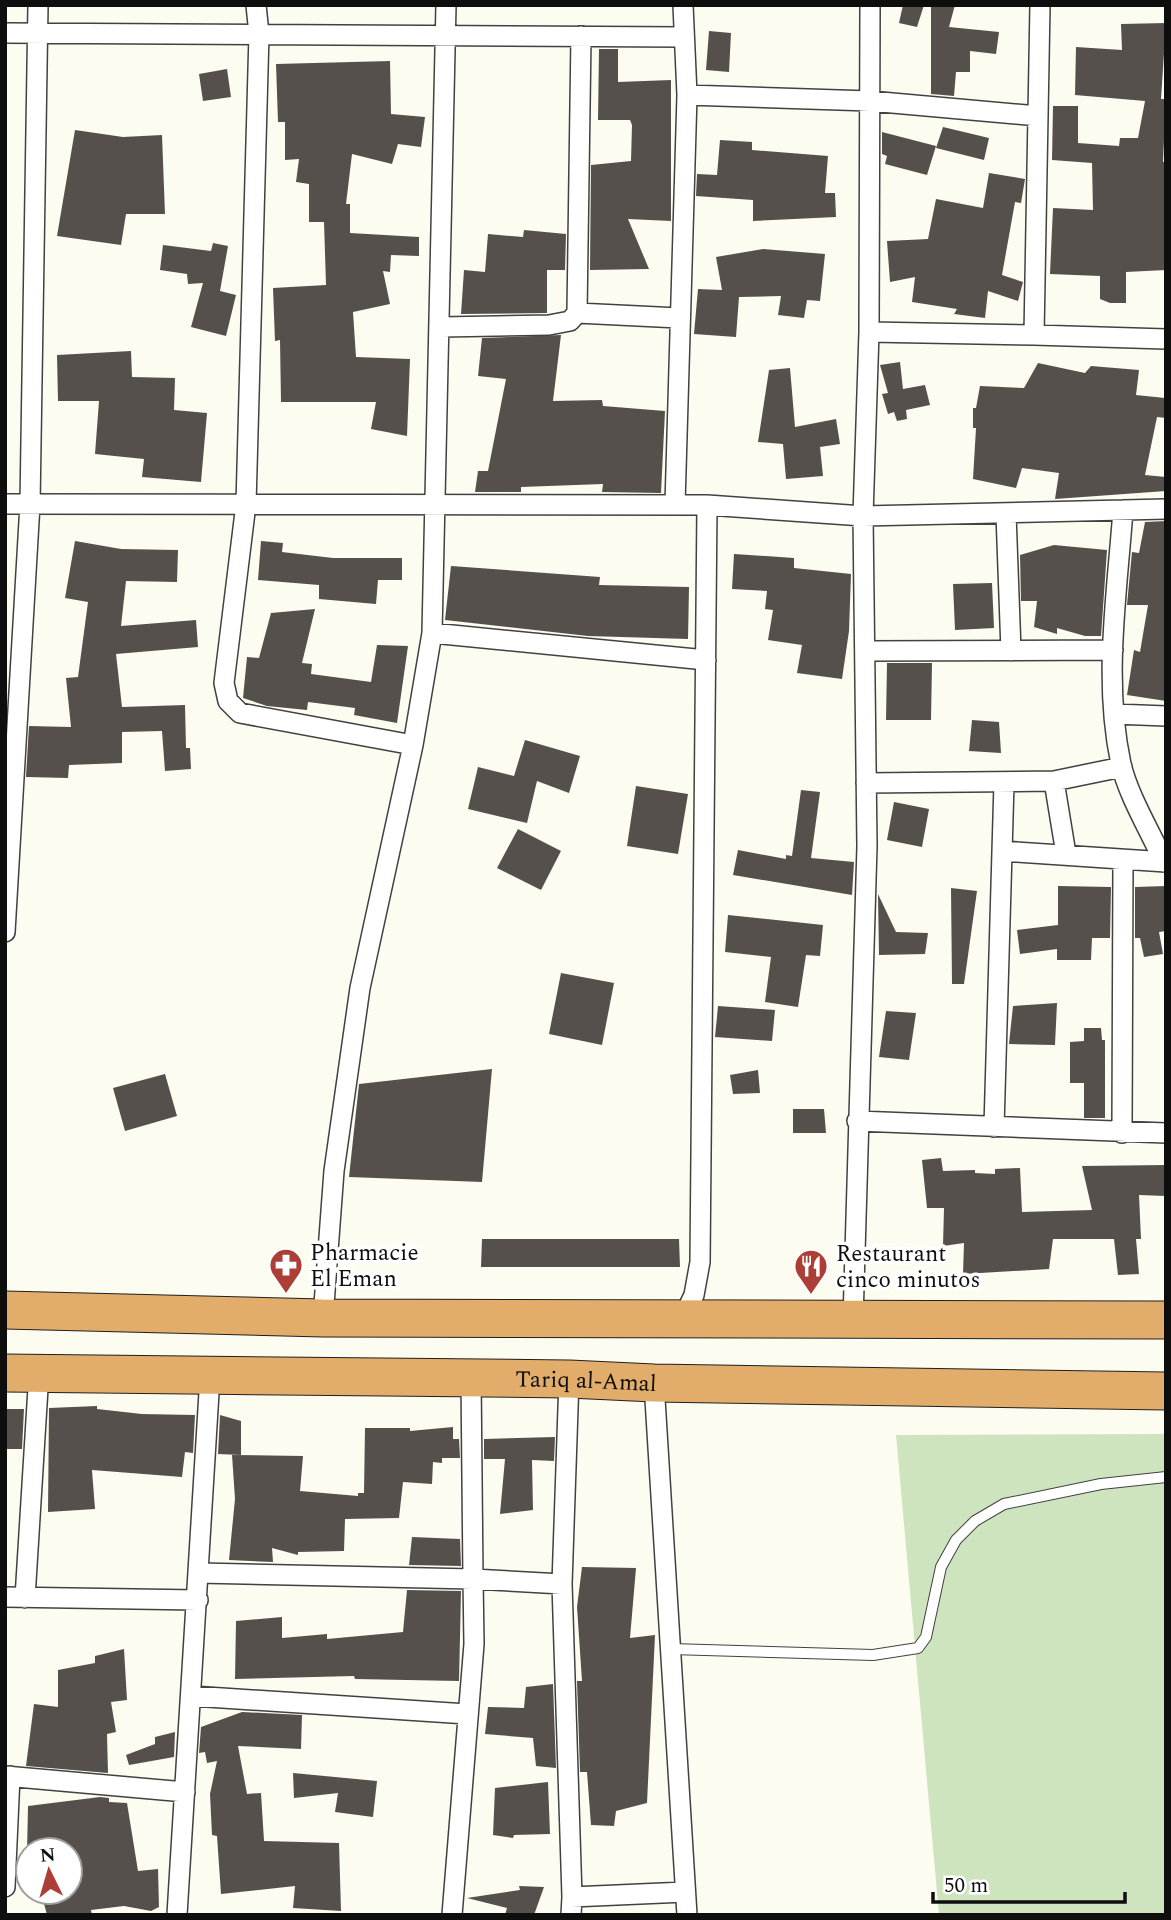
<svg xmlns="http://www.w3.org/2000/svg" width="1171" height="1920" viewBox="0 0 1171 1920" font-family="Spectral,serif">
	<rect width="100%" height="100%" fill="#fdfcf1"/>
	<path fill="#cee4be" d="M1166 1434V1915H939L896 1435Z"/>
	<path fill="#55504c" d="M903 5H924L917 27 899 23Z
		M931 5H955L949 27 999 32 996 54 970 51V72H956L954 96 931 94Z
		M1166 23 1161 99H1166L1163 162H1166V270L1126 272V303H1110L1100 299V276L1050 274 1053 208 1093 210 1092 163 1052 160 1053 106H1078V143L1119 146 1120 138H1138L1145 101 1075 95 1076 47 1122 50 1121 24Z
		M709 31 731 33 729 72 706 70Z
		M599 49H618V82L671 80V221L628 219 649 269 590 270 591 165 631 161 632 125 630 120H598Z
		M390 61 391 114 425 117 421 147 398 144 392 164 352 154 346 204H350V233L419 237V256L391 255 390 272 383 271 390 304 353 312 356 357 410 359 407 436 371 429 376 402H281L280 340 275 341 273 288 326 285 324 222H309V184L296 182 299 159 285 160V122H278L276 64Z
		M227 69 231 97 203 101 199 74Z
		M943 127 989 138 984 160 936 148Z
		M75 130 123 137 162 135 165 214H126L121 245 57 236Z
		M882 132 936 146 927 175 885 164 887 156 882 154Z
		M720 140 752 142V150L828 156 825 193H835L836 217 753 221V200L696 196 697 174 717 175Z
		M989 173 1025 179 1021 203 1015 202 1002 275 1023 282 1018 301 988 291 985 318 954 314 957 309 912 302 915 277 890 282 887 241 928 239 936 199 983 208Z
		M524 230 566 234 565 270H547V313L461 314 464 270 485 272 488 234 523 237Z
		M213 243 228 246 220 291 236 295 226 336 191 327 203 283 188 284 187 274 160 270 163 245 211 251Z
		M763 249 825 254 820 301 807 300 804 318 778 315 781 296 739 297 736 337 694 334 698 289 722 290 716 257Z
		M561 335 553 401 602 400 603 406 665 411 661 493 602 492 603 484 521 487V492H475L478 471H488L506 379 478 376 482 338Z
		M131 351 132 377 175 378 174 410 207 413 201 482 142 477 144 459 95 454 99 401H58L57 355Z
		M900 362 903 389 925 385 930 405 906 410 907 419 897 421 894 412 888 414 882 394 888 393 880 365Z
		M1038 363 1085 373 1091 366 1139 370 1136 395 1165 398 1166 418 1157 417 1145 475 1166 477V491L1055 499 1059 473 1022 468 1016 488 973 479 976 428H973V408H976L980 386 1024 388Z
		M790 368 795 427 836 419 840 444 820 447 823 476 786 479 783 444 758 442 769 370Z
		M1166 521V701L1127 695 1134 650 1140 652 1148 605H1127L1132 552 1139 553 1145 522Z
		M75 541 121 549 178 550 177 582 126 581 121 626 196 620 198 647 116 654 122 707 185 705 186 748H190L191 769 165 771 162 731 122 732V763L69 765 68 778 26 777 29 726 71 727 66 678 78 677 88 602 65 598Z
		M261 541 283 543 282 552 333 558H402V580H378L376 604 319 599V585L258 580Z
		M1054 545 1107 550 1101 636H1085L1057 628V634L1034 627 1037 601H1021L1020 555Z
		M734 554 794 558V568L851 574 849 631 842 679 797 673 802 645 768 640 773 610 765 609 767 591 732 589Z
		M451 566 600 577 599 585 689 587 688 639 588 636 445 620Z
		M992 583 994 628 955 630 953 584Z
		M315 609 302 663 312 664 311 674 371 682 377 645 408 646 397 723 354 715 355 708 308 702 307 710 267 706 243 698 247 657 259 658 271 613Z
		M887 663H932L931 720H886Z
		M972 720 999 722 1001 753 969 751Z
		M525 740 580 756 569 793 537 781 527 823 468 809 478 767 514 776Z
		M636 786 688 794 678 854 627 846Z
		M801 790 820 792 811 858 854 862 852 895 733 875 738 850 786 859V855L792 856Z
		M894 802 929 809 922 847 887 840Z
		M518 829 561 851 541 890 497 868Z
		M1058 886 1111 887 1110 938H1092L1091 960H1057V949L1020 954 1017 930 1058 925Z
		M1166 886V931L1159 932 1163 954 1144 957 1140 938H1135V887Z
		M951 888 977 891 964 984H952Z
		M878 894 896 932 928 933 925 954 879 955Z
		M728 915 823 925 820 956 806 955 798 1007 765 1002 771 957 725 952Z
		M561 973 614 983 602 1045 549 1034Z
		M1057 1003 1055 1045 1009 1044 1013 1006Z
		M718 1006 775 1010 772 1041 715 1037Z
		M886 1011 916 1013 909 1060 879 1057Z
		M1084 1028H1101L1102 1040H1105V1118H1084V1083H1070V1042L1084 1041Z
		M492 1069 482 1182 349 1177 359 1084Z
		M758 1070 760 1093 733 1094 730 1075Z
		M165 1074 177 1116 125 1131 113 1088Z
		M793 1109H824L826 1133H793Z
		M941 1158 943 1171 975 1170V1173L995 1174V1169L1020 1168 1022 1212 1092 1210 1082 1166 1166 1165V1196L1139 1195 1141 1239H1136L1139 1274 1118 1275 1114 1239H1053L1049 1269 963 1274 964 1243 943 1246 944 1208H927L922 1160Z
		M482 1239H679L680 1267H481Z
		M97 1406V1409L142 1414 195 1415 193 1453 185 1452 182 1477 92 1470 95 1509 48 1512 49 1408Z
		M5 1409H24L22 1449H5Z
		M220 1415 241 1421V1455L218 1454Z
		M453 1427V1439H459L460 1458H442V1463L433 1462 432 1484 403 1482 399 1518 345 1519 344 1551 298 1552V1555L272 1548 273 1562 229 1560 235 1499 232 1455 303 1456 300 1491 358 1496V1493H364L365 1428H410V1431Z
		M555 1437 554 1461 532 1460 533 1510 500 1514 505 1459H484V1439Z
		M412 1537 460 1539 461 1566 409 1565Z
		M582 1567 636 1568 630 1638 655 1635 647 1803 616 1811 614 1826 591 1825 587 1772H580L577 1681H582L577 1607Z
		M407 1590 461 1591 459 1681 355 1679 354 1676 235 1679 236 1621 282 1617V1638L327 1634V1639L403 1632Z
		M124 1649 127 1700 111 1702 116 1732 107 1734 108 1773 26 1766 34 1704 58 1707V1670L95 1663V1656Z
		M553 1684 556 1768 536 1766 533 1738 485 1734 488 1707 524 1708 526 1687Z
		M242 1712 302 1715 301 1749 238 1746 247 1794 261 1793 264 1841 339 1843 341 1911 293 1908 295 1886 221 1894 217 1836 212 1835 210 1794 217 1761 207 1763 205 1752 199 1753 201 1727Z
		M175 1732 174 1757 129 1765 126 1755 155 1744V1737Z
		M293 1773 377 1781 373 1817 335 1812 338 1793 294 1798Z
		M548 1782 550 1834 514 1835 513 1838 493 1835 495 1788Z
		M100 1797 109 1798V1802L127 1803 138 1871 158 1869 159 1907 151 1911 124 1906 91 1910 92 1915H47L41 1892H70V1848L28 1850 27 1853 28 1806Z
		M519 1886 544 1887 534 1915H505L507 1908 467 1898 520 1890Z"/>
	<g fill="none" stroke-linecap="round" stroke-linejoin="round">
		<defs>
			<path id="lane" d="M671 1649 873 1655 918 1648 926 1637 941 1567 956 1540 975 1521 1004 1504 1101 1484 1166 1477"/>
			<path id="street" d="M256 5 259 34 246 504 224 683 228 701 240 713 413 745
				M5 33 682 37
				M687 95 870 101 1038 116
				M577 313 679 318
				M441 327 549 325 570 321 577 313 581 36
				M869 332 1034 335 1040 5
				M1034 335 1166 339
				M5 504 707 505 863 516 1166 509
				M675 504 687 95 683 5
				M1123 510C1117 594 1103 681 1121 764 1128 795 1151 833 1164 862
				M1006 514 1011 651
				M432 633 706 660
				M866 651 1113 650
				M1114 714 1166 716
				M1054 781 1066 854
				M866 783 1054 781 1122 767
				M1002 851 1166 862
				M5 932 30 504 38 5
				M857 1121 1166 1133
				M994 1127 1004 783
				M1122 1133 1123 860
				M323 1318 334 1171 360 988 413 745 432 633 446 5
				M683 1318 694 1295 700 1262 707 505
				M853 1320 867 846 863 516 869 332 870 5
				M471 1377 473 1579 562 1584
				M569 1379 562 1584 572 1897
				M654 1383 687 1915
				M199 1573 473 1579 474 1644 452 1915
				M5 1597 198 1600
				M25 1598 39 1372
				M192 1696 467 1714
				M5 1776 185 1792
				M5 1887 10 1776
				M177 1915 210 1376
				M571 1915 572 1897 685 1892"/>
			<g id="highway">
				<path d="M5 1310 323 1318 1166 1320"/>
				<path id="s1" d="M5 1373 569 1379 654 1383 1166 1391"/>
			</g>
		</defs>
		<use href="#lane" stroke="#414141" stroke-width="12"/>
		<use href="#street" stroke="#414141" stroke-width="22"/>
		<use href="#highway" stroke="#1f1f1f" stroke-width="39"/>
		<use href="#lane" stroke="#fff" stroke-width="10"/>
		<use href="#street" stroke="#fff" stroke-width="19"/>
		<use href="#highway" stroke="#e2ad6a" stroke-width="37"/>
	</g>
	<defs>
		<symbol id="pharmacy-pin" viewBox="-11 -11 22 30"><path d="M0 17L-7.5 6A9.5 9.5 0 1 1 7.5 6Z" fill="#ad3d37" stroke="#fff"/><path d="M-2-6h4v4h4v4h-4v4h-4v-4h-4v-4h4Z" fill="#fff"/></symbol>
		<symbol id="restaurant-pin" viewBox="-11 -11 22 30"><path d="M0 17L-7.5 6A9.5 9.5 0 1 1 7.5 6Z" fill="#ad3d37" stroke="#fff"/><path d="M-5-6h1v4h1v-4h1v4h1v-4h1v5L-1.5 .5V6h-2V.5L-5-1ZM5-6V6H3V1.5H1.5Q1.5-4 5-6Z" fill="#fff"/></symbol>
	</defs>
	<g fill-rule="evenodd">
		<use href="#pharmacy-pin" x="267" y="1246" width="38" height="52"/>
		<use href="#restaurant-pin" x="792" y="1247" width="38" height="52"/>
	</g>
	<g text-anchor="middle" stroke-width="7" stroke-linejoin="round" paint-order="stroke">
		<g font-size="23" fill="#0e0e0e" stroke="#fff" text-anchor="start">
			<text x="310" y="1260">Pharmacie<tspan x="310" dy="26">El Eman</tspan></text>
			<text x="836" y="1261">Restaurant<tspan x="836" dy="26">cinco minutos</tspan></text>
		</g>
		<g font-size="23" fill="#0e0e0e" stroke="#fff">
			<text dy="8" stroke="none"><textPath href="#s1" startOffset="581">Tariq al-Amal</textPath></text>
		</g>
	</g>
	<rect width="1171" height="1920" fill="none" stroke="#0e0e0e" stroke-width="14"/>
	<g transform="translate(49 1871) rotate(355)"><circle r="33" fill="#ffffff" stroke="#9f9f9f" stroke-width="2"/>
	<path d="M0-5L12 26L0 18L-12 26Z" fill="#ad3d37"/>
	<text y="-10" font-size="19" font-weight="bold" text-anchor="middle" fill="#0e0e0e">N</text>
	</g>
	<path d="M933 1892v10h192v-10" fill="none" stroke="#0e0e0e" stroke-width="3.5"/>
	<text x="944" y="1892" font-size="21" fill="#0e0e0e" stroke="#ffffff" stroke-width="5" paint-order="stroke">50 m</text>
</svg>
